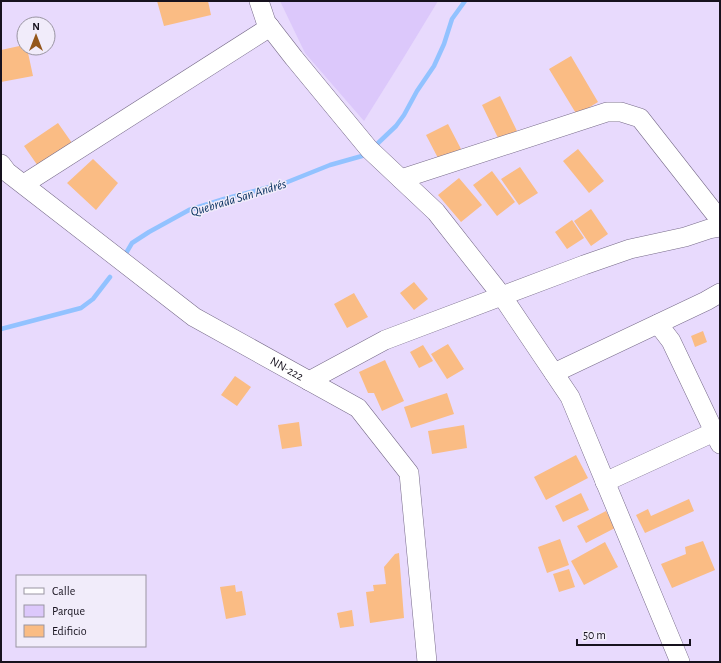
<svg xmlns="http://www.w3.org/2000/svg" width="721" height="663" viewBox="0 0 721 663" font-family="'Alegreya Sans',sans-serif">
	<rect width="100%" height="100%" fill="#e8dafd"/>
	<path fill="#dcc8fb" d="M280 1H438L404 57 364 121 305 53Z"/>
	<g fill="none" stroke-linecap="round" stroke-linejoin="round">
		<path stroke="#92c2ff" stroke-width="4.5" d="M376 145 396 126 404 115 417 91 434 66 444 44 452 19 465 1
			M125 255 132 243 149 232 189 210 224 199 285 183 330 165 362 156
			M1 329 81 308 93 299 110 277"/>
	</g>
	<path fill="#fabc84" d="M157 1H208L211 15 164 26Z
		M24 45V48H27L33 76 1 82V50Z
		M571 56 598 102 577 115 549 69Z
		M500 96 517 131 499 140 482 105Z
		M58 123 72 143 38 166 24 146Z
		M448 124 461 149 439 160 426 135Z
		M578 149 604 181 589 193 563 161Z
		M93 159 118 183 96 210 67 183Z
		M520 167 538 193 519 205 501 179Z
		M492 171 515 202 497 216 473 185Z
		M459 178 482 205 461 222 438 195Z
		M591 209 608 234 591 246 574 221Z
		M572 220 584 238 567 249 555 232Z
		M414 282 428 299 414 310 400 293Z
		M354 293 368 317 347 328 334 304Z
		M703 331 707 342 695 347 691 336Z
		M448 344 464 369 447 379 431 354Z
		M423 345 433 361 419 368 410 352Z
		M385 360 404 401 382 411 374 393H368L359 372Z
		M235 376 251 387 237 406 221 395Z
		M447 393 454 414 411 428 404 407Z
		M299 422 302 446 282 449 278 425Z
		M464 425 467 448 432 454 428 431Z
		M576 455 588 478 546 500 534 477Z
		M581 493 589 510 563 522 555 506Z
		M689 499 694 511 645 533 636 515 648 509 651 516Z
		M606 511 615 528 586 543 577 526Z
		M560 539 569 565 547 573 538 547Z
		M703 541 715 570 672 588 661 564 686 554 685 547Z
		M605 542 618 567 584 585 571 561Z
		M399 553 404 618 370 623 366 592 374 591 373 585 386 584 384 567 395 554Z
		M569 569 575 587 559 592 553 574Z
		M235 585 236 592 242 591 246 615 226 619 220 587Z
		M352 610 354 626 340 628 337 613Z"/>
	<g fill="none" stroke-linecap="round" stroke-linejoin="round">
		<defs>
			<g id="minor">
				<path d="M259 1 266 22 294 58 369 149 436 212 502 296 570 397 680 662"/>
				<path id="s1" d="M1 164 7 172 194 317 358 408 409 473 427 662"/>
				<path d="M401 179 607 112H621L640 118 720 220"/>
				<path d="M24 184 270 27"/>
				<path d="M658 324 671 341 720 444"/>
				<path d="M554 373 706 301 720 293"/>
				<path d="M309 381 385 340 584 265 630 249 685 237 709 229 720 227"/>
				<path d="M605 482 714 432"/>
			</g>
		</defs>
		<use href="#minor" stroke="#776b89" stroke-width="20"/>
		<use href="#minor" stroke="#fff" stroke-width="19"/>
	</g>
	<g text-anchor="middle" stroke-width="3" stroke-linejoin="round" paint-order="stroke">
		<g font-size="12" fill="#17121e" stroke="#f1ecfa">
			<text dy="4" stroke="none"><textPath href="#s1" startOffset="353">NN-222</textPath></text>
		</g>
		<g font-size="13" font-style="italic" fill="#052e5d" stroke="#f1ecfa">
			<text transform="translate(238 197) rotate(-17)" y="5">Quebrada San Andrés</text>
		</g>
	</g>
	<rect width="721" height="663" fill="none" stroke="#17121e" stroke-width="4"/>
	<rect x="16" y="575" width="130" height="72" fill="#f1ecfa" stroke="#9a95a2"/>
	<rect x="24" y="588" width="20" height="6" fill="#ffffff" stroke="#9a95a2"/>
	<text x="52" y="595" font-size="12" fill="#17121e">Calle</text>
	<rect x="24" y="605" width="20" height="12" fill="#dcc8fb" stroke="#9a95a2"/>
	<text x="52" y="615" font-size="12" fill="#17121e">Parque</text>
	<rect x="24" y="625" width="20" height="12" fill="#fabc84" stroke="#9a95a2"/>
	<text x="52" y="635" font-size="12" fill="#17121e">Edificio</text>
	<g transform="translate(36 36)"><circle r="19" fill="#f1ecfa" stroke="#9a95a2"/>
	<path d="M0-3L7 15L0 10L-7 15Z" fill="#94571c"/>
	<text y="-6" font-size="11" font-weight="bold" text-anchor="middle" fill="#17121e">N</text>
	</g>
	<path d="M577 639v6h113v-6" fill="none" stroke="#17121e" stroke-width="2"/>
	<text x="583" y="639" font-size="12" fill="#17121e" stroke="#f1ecfa" stroke-width="3" paint-order="stroke">50 m</text>
</svg>
